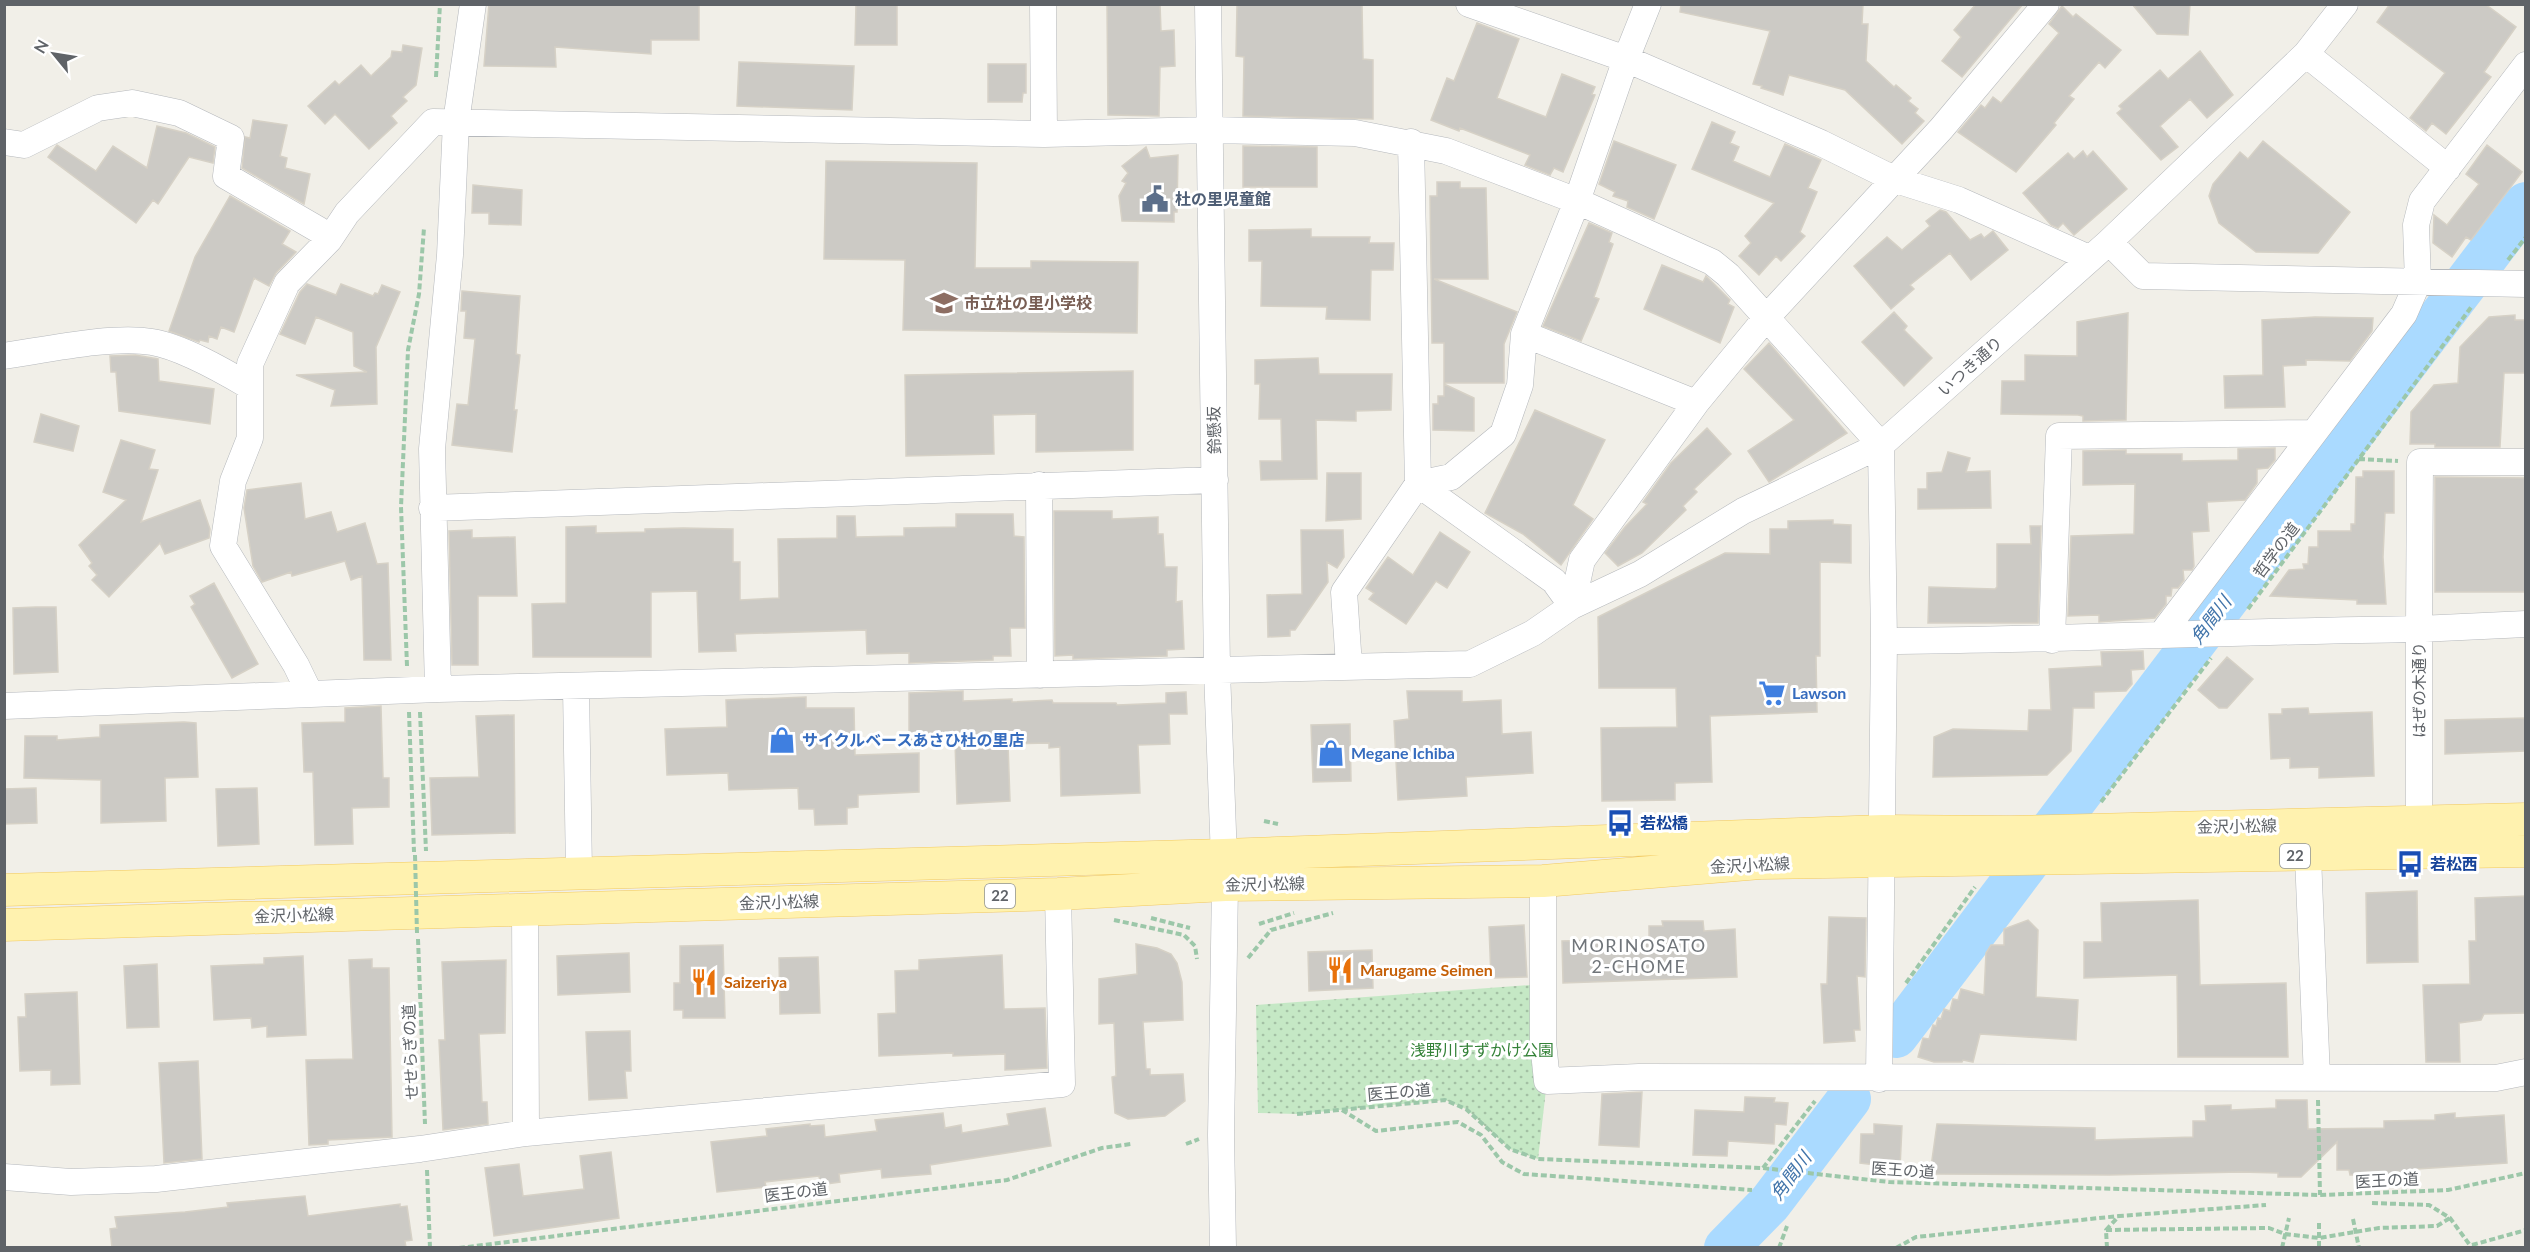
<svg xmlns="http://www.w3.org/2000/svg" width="2530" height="1252" viewBox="0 0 2530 1252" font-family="Lato,'Noto Sans JP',sans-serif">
	<defs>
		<pattern id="grass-dots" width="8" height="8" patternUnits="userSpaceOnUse" patternTransform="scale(1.5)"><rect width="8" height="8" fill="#c5e8c5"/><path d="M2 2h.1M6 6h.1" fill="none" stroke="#a3c0a4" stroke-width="1.8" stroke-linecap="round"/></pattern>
	</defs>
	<rect width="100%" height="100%" fill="#f1efe8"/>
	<path fill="url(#grass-dots)" d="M1543 984 1547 1081 1538 1159 1510 1149 1466 1109 1445 1100 1297 1114 1258 1113 1256 1005Z"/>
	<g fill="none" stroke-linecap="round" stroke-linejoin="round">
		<path stroke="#aadaff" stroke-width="44" d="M1896 1036 2526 204
			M1726 1248 1770 1203 1849 1099"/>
	</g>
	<path fill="#cccac5" stroke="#d6d1c6" stroke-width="1.5" d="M489 4H699V40H651V54L555 47 556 67 484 66Z
		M856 4H897V45H855Z
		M1107 4H1160L1161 31 1174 30 1175 66 1160 67 1159 116 1108 115Z
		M1362 4 1363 59 1373 60V119L1243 116 1244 57 1236 56 1237 5Z
		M1681 4H1863L1862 24H1868L1866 61 1894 87 1896 85 1911 98 1908 101 1918 109 1915 113 1924 121 1902 144 1845 90 1789 75 1783 95 1761 88 1762 86 1753 84 1770 31 1680 12Z
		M1976 4H2023L1962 77 1942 61 1961 37 1954 30Z
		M2132 4H2190L2188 35 2157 34Z
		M2390 4H2485L2516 27 2484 72 2491 77 2446 134 2432 123 2426 131 2410 118 2445 73 2377 22Z
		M2062 6 2073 17 2076 14 2121 50 2105 68 2099 62 2069 96 2074 99 2054 123 2056 125 2016 172 1958 132 1981 105 1985 108 1993 97 2001 103 2059 33 2049 24Z
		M1477 23 1519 39 1497 98 1546 117 1562 74 1595 87 1592 94 1595 95 1563 172 1554 168 1550 175 1525 165 1530 155 1460 128 1459 131 1431 120 1447 78 1454 81Z
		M403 45 422 48 416 85 403 97 407 101 391 116 397 123 369 149 335 114 325 124 308 106 335 81 339 85 361 65 371 76 391 57 392 51 402 52Z
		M2200 51 2233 95 2207 118 2190 99 2160 126 2178 147 2161 160 2117 113 2122 109 2119 106 2160 70 2168 79Z
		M739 62 854 66 852 110 737 106Z
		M988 64H1026V93H1023L1022 102H988Z
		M253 120 287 125 280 156 287 158 285 168 310 174 304 204 242 168 245 137 250 138Z
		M1712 122 1735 132 1730 143 1739 147 1733 161 1770 177 1785 144 1821 160 1808 188 1817 192 1800 232 1805 236 1781 261 1776 256 1759 275 1739 256 1751 243 1745 236 1774 203 1692 169Z
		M157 126 186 133 215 147 213 163 189 157 158 204 153 200 136 223 48 157 57 145 96 171 113 146 147 168Z
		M1614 141 1676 165 1654 219 1627 207 1628 201 1613 196 1615 192 1599 184Z
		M2263 141 2350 212 2318 253 2256 252 2219 223 2209 196 2213 184 2240 152 2248 159Z
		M2487 145 2522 172 2471 240 2466 237 2452 257 2433 243 2434 215 2447 225 2479 184 2466 174Z
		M1243 146 1317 147V187H1243Z
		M1146 147 1150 158 1178 155 1177 212H1174V222L1122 221 1119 196 1126 183 1122 181 1128 173 1122 166Z
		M2083 151 2087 157 2093 151 2127 189 2074 235 2063 223 2058 228 2051 225 2023 193 2068 153 2074 159Z
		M826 161 977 163 975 268H1031V261L1138 262 1137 333 903 330 905 260 824 259Z
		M1437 182H1460V188H1486L1488 279H1434L1517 312 1504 344V383H1444V343H1432L1430 196H1437Z
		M473 185 522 190 521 225 489 224V213H472Z
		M230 196 290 231 282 244 296 252 276 273 269 286 254 278 234 332 221 327 217 339 209 336 208 342 200 340 199 342 169 331 195 257Z
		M1940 210 1946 212 1970 240 1981 234 1984 238 1993 231 2008 250 1971 280 1950 253 1910 285 1914 289 1891 309 1854 266 1887 237 1902 250 1930 226 1926 221Z
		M1589 223 1612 233 1609 242 1613 244 1594 297 1599 299 1581 341 1543 326Z
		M1311 229V237H1370L1369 243H1394L1393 270H1371L1370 320 1326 319 1327 307 1261 306 1262 261H1249V230Z
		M1662 265 1703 282 1706 276 1730 300 1728 304 1734 307 1720 343 1644 309Z
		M307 284 336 295 341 284 373 296 375 293 378 294 382 285 400 292 376 347 377 404 331 406 335 390 296 375 367 372 354 366 353 332 316 317 305 344 280 334 300 292Z
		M462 291 520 296 516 354 520 355 514 410H517L512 452 452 445 457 404 468 405 475 339 464 338 466 311H461Z
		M1894 312 1907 326 1904 330 1932 358 1904 386 1862 342Z
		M2128 313 2126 420 2083 421V416L2078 415 2001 414 2002 381H2025V355L2077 356V322Z
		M2515 315V320H2526V373H2504L2500 447H2435V444H2410L2411 412 2434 385 2458 383 2460 347 2489 317Z
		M2315 317 2373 318 2372 331 2350 361 2306 360V365L2283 366 2285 407 2225 408 2224 376 2263 375 2262 320Z
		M1769 343 1847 433 1769 482 1748 451 1794 420 1744 369Z
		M135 355 158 359 159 381 214 389 210 424 119 411 116 372H111L110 356Z
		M1318 358 1319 374H1392L1391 410 1356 411V421L1316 420 1317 479 1261 480 1260 461H1282L1281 419H1259L1260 384H1255V360Z
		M1133 371V450L1036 452V414L993 415 994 454 906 456 905 375Z
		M1444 384 1474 398V431L1433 430V404H1438V396H1444Z
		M1535 410 1605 440 1573 505 1593 519 1561 565 1523 534 1485 513Z
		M41 414 79 426 73 451 34 442Z
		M1707 428 1731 454 1694 489 1697 492 1683 506 1686 510 1642 553 1618 566 1605 553 1625 527 1647 504 1643 502 1671 463Z
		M121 440 155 450 149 469 158 470 141 522 200 500 210 529 209 538 165 554 160 543 109 597 92 580 97 575 89 566 92 563 79 545 126 500 103 492Z
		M2275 448V460L2268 468 2257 469V483L2245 500 2207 502 2209 531 2192 532 2194 566 2192 570H2183L2184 580 2178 588H2172L2171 596H2166V604L2155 618 2099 622V615L2068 616 2071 536 2134 534 2135 484 2083 485V451L2126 450V454H2182V461L2238 460V449Z
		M1948 452 1970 458 1966 472 1990 471 1991 508 1918 509V489H1927V473L1942 472Z
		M2363 471H2394V513H2385L2383 557 2386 604H2357V600L2270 596 2289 570 2304 569 2303 564H2308L2309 547H2318V531H2351V524H2355L2356 477H2363Z
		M1327 473H1361V519L1326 521Z
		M2435 477 2526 478V592H2435Z
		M301 483 305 519 331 512 337 532 365 523 377 564 388 563 391 660H364L362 576 351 580 345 561 292 576 291 572 262 582 253 566 244 508 247 490Z
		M1054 511H1112V519L1158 517V534H1163L1165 567H1177L1176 602 1182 601 1184 649 1167 650V656L1073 659V655L1055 656Z
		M956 514H1013L1014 536 1024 537 1025 628H1010L1011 656H993V660L909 663V653L867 654 866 630 735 634 736 651 699 652 697 591 651 592V657H533L532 604 566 603V527L596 526V533L645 532V529L683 528 733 529V562H740V600L779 598 778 539 837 538V516H855L856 537 904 536V528L956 527Z
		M1833 520V524L1851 525V563L1820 562V656H1816L1817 712 1710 716 1712 782 1675 783V800L1602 801 1601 728 1677 727 1676 688H1599L1598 617 1725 553 1770 554V529H1788V521Z
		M2030 526H2041L2038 623H1928L1929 587 1995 589 1997 587V544H2031Z
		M472 530V538L515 537 517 596H478V665H452L449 531Z
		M1301 530H1343L1344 557 1337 568 1327 562 1328 582 1295 630H1290V636L1268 637 1267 595 1302 594Z
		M1440 532 1470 552 1447 588 1436 581 1406 624 1369 599 1374 593 1366 588 1388 557 1413 575Z
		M214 583 258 664 232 678 191 607 195 604 190 596Z
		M36 607H56L58 672 14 674 13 608Z
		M2143 651 2144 669 2131 670 2132 684 2126 691 2094 692V708H2073L2071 751 2047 775 1933 777 1934 737 1953 729 2028 731 2029 710H2051L2049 669 2102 666 2101 652Z
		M2227 657 2253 679 2227 708H2219L2198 690Z
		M963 691V701L1012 699V702L1052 700 1053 703H1116L1117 705 1166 703V693L1186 692 1187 714H1169L1170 744 1138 745 1140 793 1061 796 1060 747 1049 748V743L1008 744 1010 801 957 804 955 742 909 744V693Z
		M1407 691H1462V702L1501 700 1502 734 1531 732 1533 773 1466 777 1467 796 1398 800 1394 721 1409 719Z
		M806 697V708H854L855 755 919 753V792L858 795V807L847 808V824L815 825 814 809H799L798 788 729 790 728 773 667 775 665 729 727 727 726 700Z
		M381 706 383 778H389V807L352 808 353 844 315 845 313 772H304L302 723 345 722V708Z
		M2308 708 2309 714 2372 712 2374 776 2319 778V767L2290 768V758L2271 759 2269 714H2282V709Z
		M514 715 515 833 432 835 430 778 479 777 476 716Z
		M2526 718V751L2445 754V720Z
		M184 722 196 723 198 777 165 778 166 821 101 823V780L24 778 25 736H57V740L100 737V725Z
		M1350 724 1351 781 1313 782 1311 725Z
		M36 788 37 823 4 824V789Z
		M257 788 259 844 218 846 216 789Z
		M2417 891 2418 962 2367 963 2366 893Z
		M2526 896V1013L2484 1014 2481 1020 2459 1023 2460 1062H2426L2423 985 2470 984 2469 941H2476L2475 898Z
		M2198 900 2200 985 2286 983 2288 1057H2178L2177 975 2084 978V942H2102L2101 903Z
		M1829 917 1866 918 1865 977 1857 976 1860 1030H1854L1855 1041 1824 1043 1821 984H1827Z
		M2028 920 2038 930 2036 997 2078 1000 2076 1040 1980 1034 1973 1062 1963 1060 1962 1062H1934L1918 1057 1923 1038 1929 1039 1933 1025 1936 1026 1938 1018 1941 1019 1944 1009 1950 1011 1953 999 1958 1000 1961 989 1984 995 1986 953 1991 945H2004V929Z
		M1662 921H1703L1704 931 1735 929 1737 977 1563 983 1562 941 1649 939V926H1663Z
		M1524 925 1527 977 1491 978 1489 927Z
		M1136 944 1157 948 1171 954 1177 963 1182 982 1183 1020 1143 1022 1146 1069H1150V1075L1183 1074 1185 1101 1165 1116 1128 1119 1115 1113 1112 1077 1116 1076 1114 1023 1099 1024V979L1137 974Z
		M723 945 725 1018H683V1010H674V983H680V946Z
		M1372 950 1373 988 1309 991 1308 952Z
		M629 953 630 992 558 995 557 956Z
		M1002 955 1004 1009 1045 1008 1047 1068 1005 1070V1054L953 1056V1053L879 1056 878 1014 896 1013 895 971 919 970V960Z
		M303 956 306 1035 267 1037V1026L252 1028 251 1018 214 1020 211 966 264 964V958Z
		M818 957 820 1013 780 1014 779 958Z
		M372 959V968H389L392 1137 328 1140V1144L309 1145 306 1060 353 1059 349 960Z
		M506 960 505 1033 479 1034 482 1102H487L488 1124 443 1130 439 1040H445L442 962Z
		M157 964 159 1027 127 1028 124 966Z
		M77 992 80 1084 51 1085V1070L20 1071 18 1017H26L25 994Z
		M630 1031 631 1071H625L627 1098 589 1100 586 1032Z
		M198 1061 202 1159 164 1163 159 1063Z
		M1642 1092 1639 1147 1599 1145 1602 1094Z
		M1745 1097 1775 1098 1774 1102 1788 1103 1786 1125 1775 1124 1774 1144 1728 1141 1727 1156 1693 1155 1695 1110 1744 1112Z
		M2276 1100H2307L2308 1129 2384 1128V1121L2435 1120V1115L2455 1113V1118L2504 1115 2507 1163 2417 1169V1175H2350L2349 1170H2337V1142L2301 1177H2278V1173L2240 1172 2109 1175 1930 1174 1937 1124 2095 1128V1140L2193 1137V1121H2206L2205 1106 2231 1105V1110L2276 1108Z
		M1045 1108 1051 1146 930 1165 931 1174 882 1178 881 1169 839 1174 840 1182 820 1185 819 1176 765 1182 766 1187 717 1192 711 1142 767 1136 766 1129 810 1124V1126L824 1125 825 1137 877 1131 875 1120 943 1113 945 1128 961 1125 962 1133 1009 1125 1007 1114Z
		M1874 1124 1902 1126 1900 1168 1860 1163 1861 1134H1874Z
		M611 1152 619 1218 494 1236 485 1168 519 1164 523 1196 584 1189 580 1156Z
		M305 1196 308 1216 400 1204V1207L407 1206 412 1240 405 1241 406 1248H112L110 1229 117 1228 115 1217 185 1212 228 1207 227 1203Z"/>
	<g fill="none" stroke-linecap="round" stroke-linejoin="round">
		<defs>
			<path id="minor" d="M1043 4 1044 134
				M1208 4 1217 671 1225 885 1221 1135 1223 1248
				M1469 4 1626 59 1821 143 1896 180 1959 200 2089 258
				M2306 54 2448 168
				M4 142 24 145 98 108 132 103 179 113 231 138 226 176 319 230 329 240
				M1411 142 1418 484
				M2109 242 2306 54 2345 4
				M1524 334 1696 403
				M4 356C45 350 113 335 152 342 182 347 222 370 249 386
				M1418 484 1554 581 1572 606
				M1039 485 1040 675
				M432 508 1215 480
				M1572 606 1582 560 1696 403 1766 318 1941 129 2046 4
				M2161 635 2404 314 2418 282 2416 225 2422 201 2526 65
				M2052 640 2059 436 2313 433
				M1884 641C2063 640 2240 631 2419 629L2420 462H2526
				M1349 666 1344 592 1418 484 1451 477 1503 434 1520 385 1524 334 1577 201 1626 59 1648 4
				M576 687 579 872
				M438 689 432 449 450 255 456 122 473 4
				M310 694 296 665 223 546 233 481 250 438V364L287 283 329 240 347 213 433 122 1044 134 1210 130 1355 133 1446 151 1577 201 1712 262 1728 275 1881 445
				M4 706 438 689 1470 664 1533 633 1572 606 1640 574 1743 511 1881 445 2109 242 2143 276 2526 284
				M2419 823V629L2526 624
				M2308 856 2317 1078
				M1543 881V1042L1547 1081 1639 1077 2496 1078 2526 1072
				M525 909 526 1133
				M1879 1079 1884 641 1881 445
				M4 1177 71 1182 156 1179 420 1149 526 1133 1062 1084 1058 894"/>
			<path id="major" d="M4 890 1224 855 1883 831 2010 832 2526 819
				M4 925 1058 894 1225 885 1543 881 1760 863 2526 851"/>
		</defs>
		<use href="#minor" stroke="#b5b8bc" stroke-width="27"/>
		<use href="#major" stroke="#f2c960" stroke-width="33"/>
		<path stroke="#9cc7a9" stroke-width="4" stroke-dasharray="6 3" stroke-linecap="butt" d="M436 77 440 4
			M2508 260 2526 237
			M2359 459 2398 461
			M2248 609 2472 306
			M407 666 401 507 408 350 419 294 424 228
			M409 712 414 852
			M420 712 426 851
			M2101 802 2211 658
			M1264 821 1278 824
			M1151 918 1190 928
			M1114 920 1184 935 1195 946 1197 959
			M1259 924 1294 913
			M418 939 425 1124
			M1248 958 1271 930 1333 913
			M1906 983 1975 887
			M2318 1100 2320 1195
			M1342 1110 1376 1131 1458 1122 1481 1135 1502 1162 1524 1174 1752 1190
			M1297 1114 1445 1100 1466 1109 1510 1149 1538 1159 1762 1168 1889 1182 2320 1195 2448 1190 2526 1173
			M1186 1144 1199 1139
			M1763 1168 1815 1101
			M427 1170 430 1248
			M2372 1203 2429 1205 2450 1218 2472 1248
			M2353 1219 2359 1248
			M2319 1223V1248
			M2106 1230 2269 1228 2285 1234 2319 1238 2379 1228 2437 1226 2450 1218
			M2472 1245 2526 1230
			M459 1248 1007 1180 1102 1148 1131 1144
			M1779 1248 1787 1226
			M1896 1248 1916 1237 2119 1216
			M2107 1248 2106 1230 2119 1216 2266 1205
			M2282 1248 2289 1218"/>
		<use href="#minor" stroke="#fff" stroke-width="26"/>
		<use href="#major" stroke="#fff2af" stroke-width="32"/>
		<path stroke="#9cc7a9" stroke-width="4" stroke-dasharray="6 3" stroke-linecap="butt" d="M415 855 417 933"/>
	</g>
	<defs>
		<symbol id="civic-bare" viewBox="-9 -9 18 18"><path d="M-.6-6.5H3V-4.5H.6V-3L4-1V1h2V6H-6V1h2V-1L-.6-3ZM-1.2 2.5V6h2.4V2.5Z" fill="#5c6f8a" stroke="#fff" stroke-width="2.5" paint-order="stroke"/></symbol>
		<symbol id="school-bare" viewBox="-9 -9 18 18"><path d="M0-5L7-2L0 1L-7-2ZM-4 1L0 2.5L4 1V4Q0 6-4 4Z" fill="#8d6e63" stroke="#fff" stroke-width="2.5" paint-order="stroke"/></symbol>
		<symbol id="supermarket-bare" viewBox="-9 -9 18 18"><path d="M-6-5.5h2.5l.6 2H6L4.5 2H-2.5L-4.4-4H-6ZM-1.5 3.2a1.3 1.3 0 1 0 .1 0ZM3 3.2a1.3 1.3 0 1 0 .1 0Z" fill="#3f7fe0" stroke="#fff" stroke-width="2.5" paint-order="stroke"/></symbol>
		<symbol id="shop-bare" viewBox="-9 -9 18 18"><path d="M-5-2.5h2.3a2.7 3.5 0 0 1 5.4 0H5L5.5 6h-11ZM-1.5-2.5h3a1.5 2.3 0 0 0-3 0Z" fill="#3f7fe0" stroke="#fff" stroke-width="2.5" paint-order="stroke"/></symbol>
		<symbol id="bus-bare" viewBox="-9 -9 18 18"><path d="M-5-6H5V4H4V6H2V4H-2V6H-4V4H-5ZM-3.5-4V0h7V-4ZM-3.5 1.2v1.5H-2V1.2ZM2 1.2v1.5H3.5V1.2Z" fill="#1a4fb4" stroke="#fff" stroke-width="2.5" paint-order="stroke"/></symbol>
		<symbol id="restaurant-bare" viewBox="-9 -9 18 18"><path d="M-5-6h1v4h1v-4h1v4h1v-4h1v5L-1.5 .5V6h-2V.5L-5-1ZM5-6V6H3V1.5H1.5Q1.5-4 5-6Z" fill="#e8710a" stroke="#fff" stroke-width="2.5" paint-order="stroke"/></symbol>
	</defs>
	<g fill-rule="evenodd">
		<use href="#civic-bare" x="1136" y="180" width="38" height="38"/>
		<use href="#school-bare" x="925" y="284" width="38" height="38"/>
		<use href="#supermarket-bare" x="1753" y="674" width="38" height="38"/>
		<use href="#shop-bare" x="763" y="721" width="38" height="38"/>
		<use href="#shop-bare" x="1312" y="734" width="38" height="38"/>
		<use href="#bus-bare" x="1601" y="804" width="38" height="38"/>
		<use href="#bus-bare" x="2391" y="845" width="38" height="38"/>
		<use href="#restaurant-bare" x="1321" y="951" width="38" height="38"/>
		<use href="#restaurant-bare" x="685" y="963" width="38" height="38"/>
	</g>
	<g text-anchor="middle" stroke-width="6" stroke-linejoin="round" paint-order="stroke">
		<g fill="#fff" stroke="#8f9295" stroke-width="1.5">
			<rect x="2280" y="844" width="30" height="24" rx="4.5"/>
			<rect x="985" y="884" width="30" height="24" rx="4.5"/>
		</g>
		<g font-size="15" font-weight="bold" fill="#5f6368">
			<text x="2295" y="861">22</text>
			<text x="1000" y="901">22</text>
		</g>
		<g font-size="16" font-weight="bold" fill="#4e5e75" stroke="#fff" text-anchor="start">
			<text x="1175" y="205">杜の里児童館</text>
		</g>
		<g font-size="16" font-weight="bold" fill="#785e54" stroke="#fff" text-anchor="start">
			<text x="964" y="309">市立杜の里小学校</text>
		</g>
		<g font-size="16" fill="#5f6368" stroke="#fff">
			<text transform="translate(1970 366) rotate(-42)" y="6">いつき通り</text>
			<text transform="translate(1214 430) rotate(-91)" y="6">鈴懸坂</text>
			<text transform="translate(2276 550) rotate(-53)" y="6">哲学の道</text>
			<text transform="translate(2419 690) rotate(-90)" y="6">はぜの木通り</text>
			<text transform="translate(2237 826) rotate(-1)" y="6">金沢小松線</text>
			<text transform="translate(1750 865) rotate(-3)" y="6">金沢小松線</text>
			<text transform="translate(1265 884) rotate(-1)" y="6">金沢小松線</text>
			<text transform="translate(779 902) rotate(-2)" y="6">金沢小松線</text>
			<text transform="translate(294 915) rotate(-2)" y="6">金沢小松線</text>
			<text transform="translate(410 1052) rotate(-92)" y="6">せせらぎの道</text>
			<text transform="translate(1399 1092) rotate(-5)" y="6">医王の道</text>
			<text transform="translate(1903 1170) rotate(4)" y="6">医王の道</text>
			<text transform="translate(2387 1180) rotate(-3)" y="6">医王の道</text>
			<text transform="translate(796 1192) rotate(-7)" y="6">医王の道</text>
		</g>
		<g font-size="16" font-weight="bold" fill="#366cbe" stroke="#fff" text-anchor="start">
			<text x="1792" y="699">Lawson</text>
			<text x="802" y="746">サイクルベースあさひ杜の里店</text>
			<text x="1351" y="759">Megane Ichiba</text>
		</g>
		<g font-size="16" font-weight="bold" fill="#164399" stroke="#fff" text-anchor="start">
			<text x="1640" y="829">若松橋</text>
			<text x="2430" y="870">若松西</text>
		</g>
		<g font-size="16" font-weight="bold" fill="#c56008" stroke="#fff" text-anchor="start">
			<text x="1360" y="976">Marugame Seimen</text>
			<text x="724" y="988">Saizeriya</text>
		</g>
		<g font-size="16" fill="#348238" stroke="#fff">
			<text x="1482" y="1056">浅野川すずかけ公園</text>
		</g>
		<g font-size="18" font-style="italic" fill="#4174aa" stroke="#fff">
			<text transform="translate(2211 620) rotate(-53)" y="6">角間川</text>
			<text transform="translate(1791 1176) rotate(-53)" y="6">角間川</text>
		</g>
		<g font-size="18" letter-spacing="1.5" fill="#70757a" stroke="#fff">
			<text x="1639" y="952">MORINOSATO<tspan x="1639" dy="21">2-CHOME</tspan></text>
		</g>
	</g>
	<rect width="2530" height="1252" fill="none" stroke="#5f6368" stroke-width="12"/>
	<g transform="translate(54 54) rotate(300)" stroke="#ffffff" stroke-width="4.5" paint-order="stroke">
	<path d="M0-4.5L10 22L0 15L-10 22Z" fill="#5f6368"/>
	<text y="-9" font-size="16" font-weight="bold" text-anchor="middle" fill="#5f6368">N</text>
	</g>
</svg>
